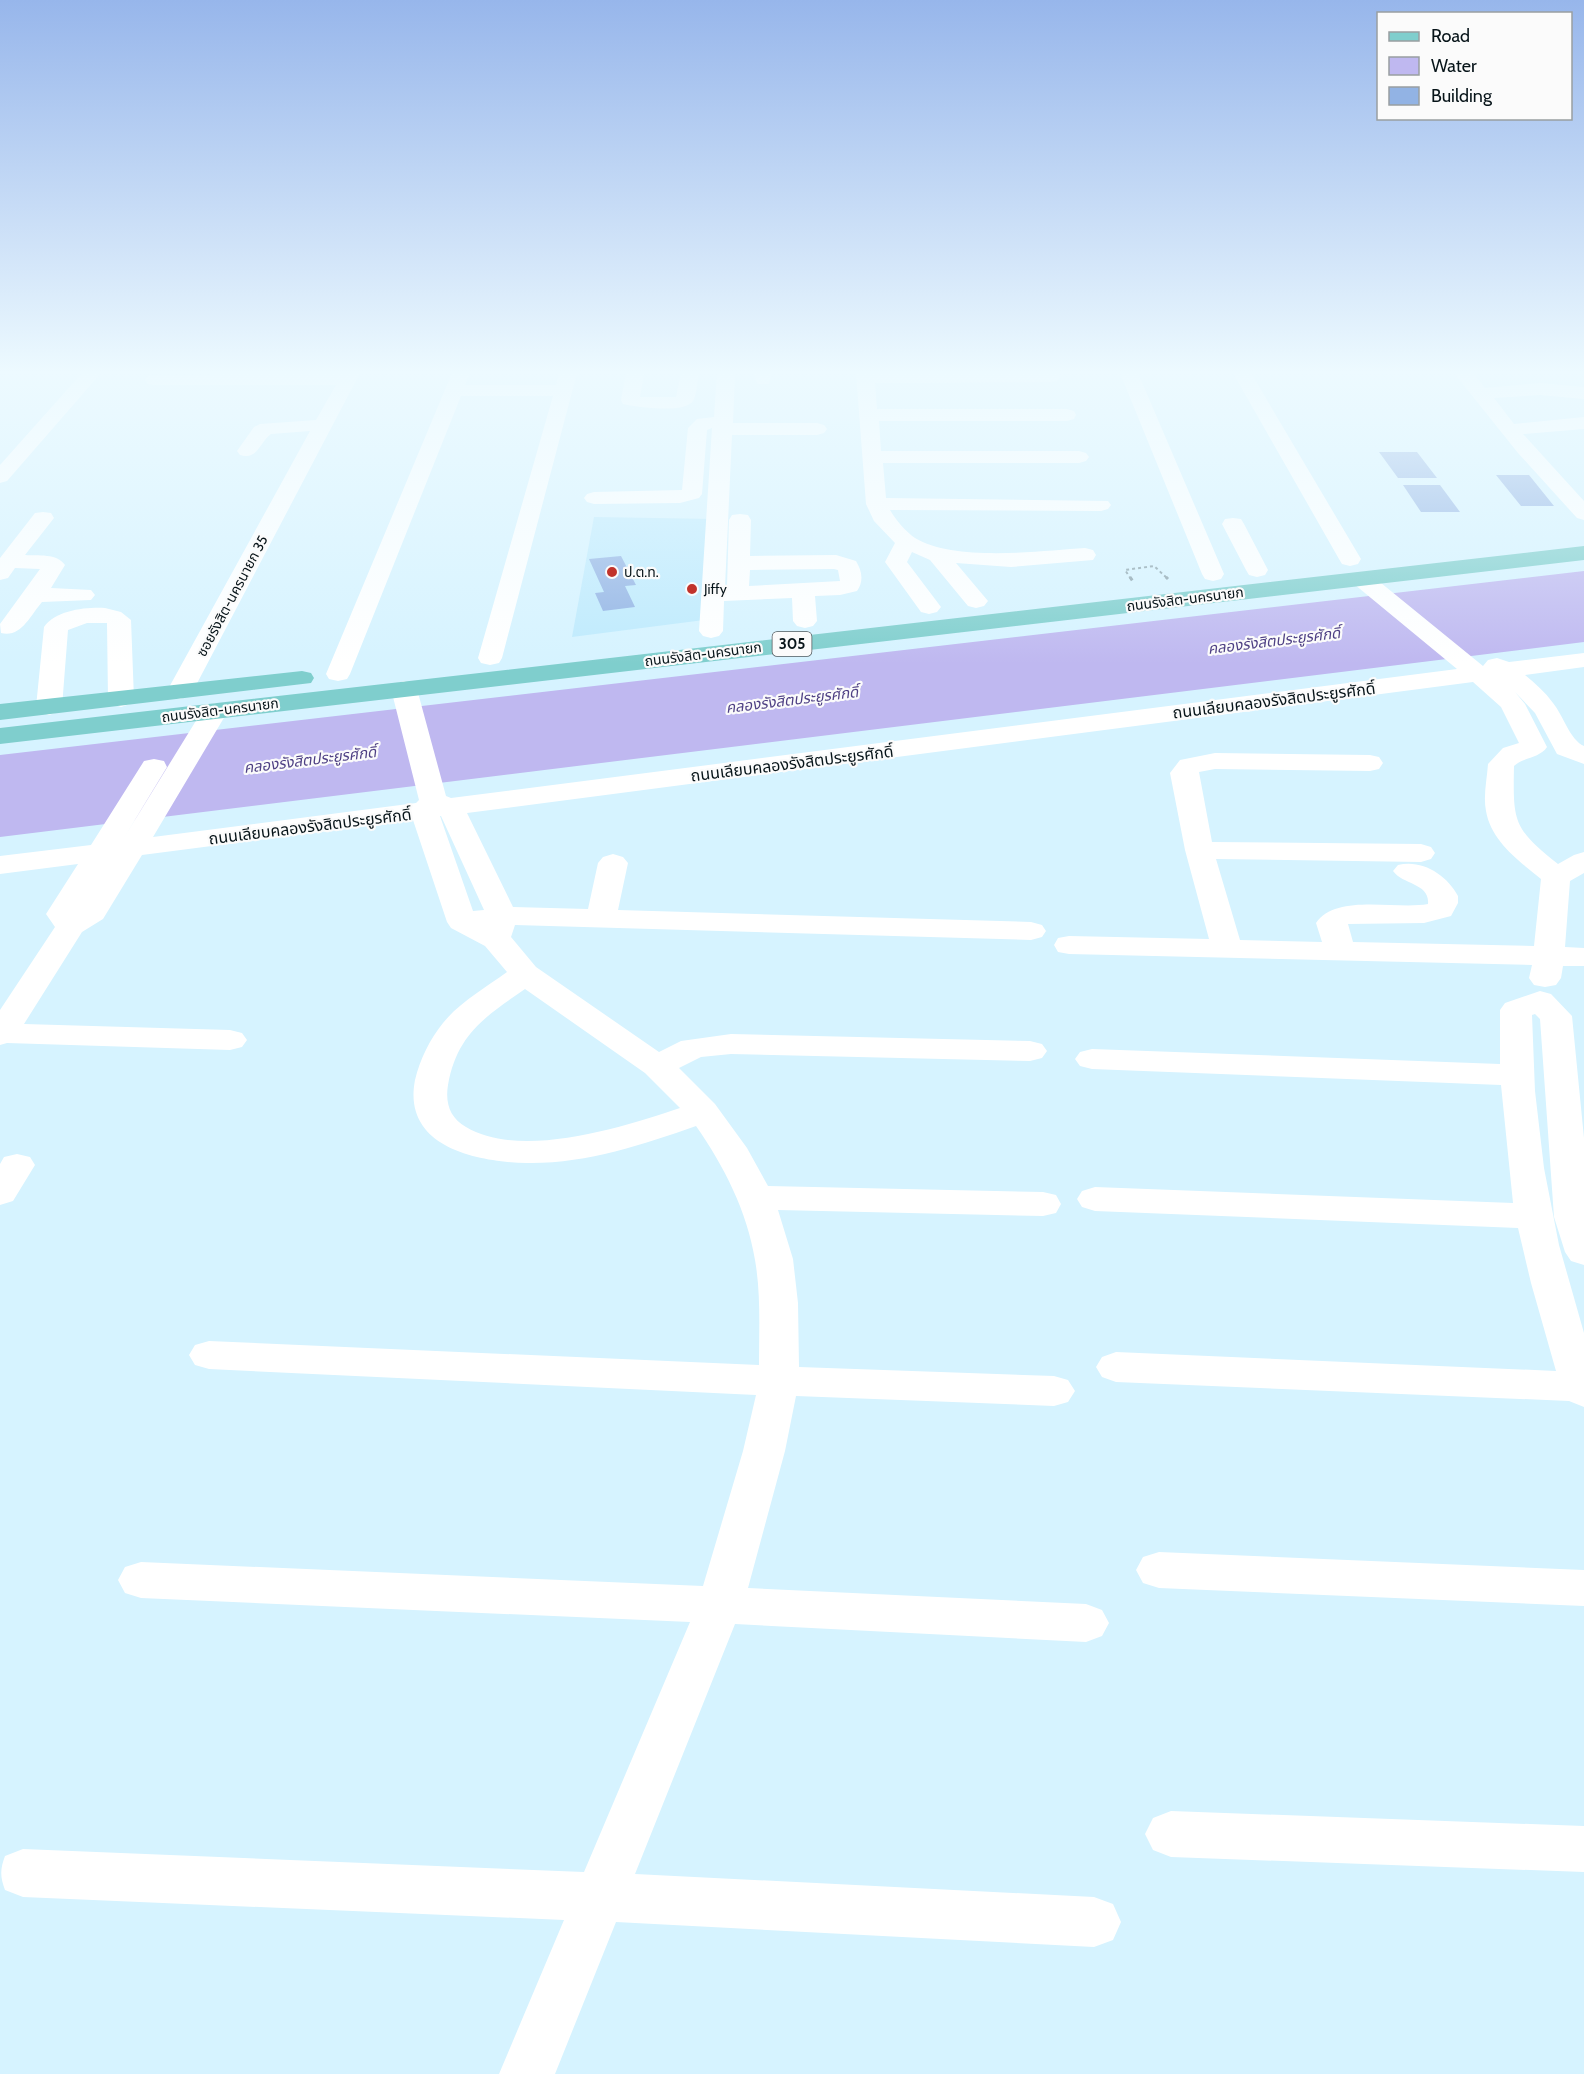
<svg xmlns="http://www.w3.org/2000/svg" width="1584" height="2074" viewBox="0 0 1584 2074" font-family="Cabin,'Noto Sans Thai',sans-serif">
	<rect width="100%" height="100%" fill="#d6f3ff"/>
	<path fill="#beeafd" d="M594 517 715 519 704 620 572 637Z"/>
	<path fill="#bfb8f0" d="M1584 571V642L0 837V755Z"/>
	<path fill="#92b3e4" d="M1379 452H1417L1437 478H1398Z
		M1496 475H1529L1554 506H1521Z
		M1403 485H1440L1460 512H1421Z
		M621 556 636 585 625 586 635 607 603 611 595 593 604 592 589 559Z"/>
	<g fill="none" stroke-linecap="round" stroke-linejoin="round">
		<path stroke="#8ca3ad" stroke-width="2" stroke-dasharray="3 3" stroke-linecap="butt" d="M1131 579 1125 570 1154 566 1168 579"/>
		<path stroke="#8ca3ad" stroke-width="3" stroke-dasharray="4 4" stroke-linecap="butt" d="M1130 577 1134 583
			M1166 577 1168 579"/>
		<path fill="#fff" fill-rule="evenodd" d="M82 373H101L7 481 0 483V465Z
			M360 373 193 691 189 696 180 699 171 696 167 691 310 431 271 434C259 443 258 460 240 455L237 451 254 427 260 424 316 420 336 385H154L148 384 145 380 148 376 154 375Z
			M452 373H470L465 385H556L559 373H577L502 658 499 663 490 665 481 663 478 658 553 396H461L350 674 347 679 338 681 329 679 326 674Z
			M626 373H644L640 397H676L681 373H699C697 382 697 394 693 401 684 414 637 407 623 404L621 400Z
			M717 373H735L733 423H817L824 425 827 429 824 433 817 435H732L725 587H727L729 520 732 515 740 514 748 515 751 520 750 556 836 555 856 561C862 571 864 581 857 591L840 595 815 596 817 621 813 626 805 628 797 626 793 621 792 598 724 601 723 631 719 636 711 638 703 636 699 631 712 428 707 430 702 494 699 498 680 503 594 504 587 502 584 498 587 494 594 492 682 490 688 428 697 419 714 417ZM834 569 838 570 840 581 749 586 750 570Z
			M754 373H772L769 384H757Z
			M856 373H1058L1060 377 1057 381 1051 382 875 383 877 409H1067L1074 411 1076 415 1074 419 1067 421H879L881 451H1079L1086 453 1089 457 1086 461 1079 463H883L886 498 1108 501 1111 505 1108 509 1101 511 890 510C895 519 906 532 915 538 954 562 1040 551 1085 548L1093 550 1096 555 1093 560 1011 567 956 563 988 601 984 606 976 608 968 606 930 560 912 552 907 562 941 607 937 612 929 614 921 612 885 562 895 543 874 521 866 504Z
			M1120 373H1138L1224 574 1221 579 1213 581 1205 579 1202 574Z
			M1233 373H1251L1361 559 1358 564 1350 566 1342 564 1339 559Z
			M1454 373H1473L1485 388 1540 383 1584 387V399L1540 395 1494 398 1514 424 1584 417V429L1523 434 1584 501V520L1577 518 1518 453Z
			M43 512 51 513 54 518 25 555C38 556 57 553 65 565L51 588 91 590 95 595 91 600 42 602C30 616 21 638 1 633L0 624 40 569 15 568 8 578 0 580V558L35 513Z
			M1233 518 1241 519 1244 524 1268 570 1265 575 1257 577 1249 575 1246 570 1222 524 1225 519Z
			M1362 572 1370 574 1483 666 1488 660 1497 658 1509 662 1584 653V667L1525 675C1535 683 1545 692 1553 703 1563 715 1570 740 1584 746V764L1557 754 1535 713 1515 692 1525 704 1547 747C1540 758 1524 757 1514 766 1513 822 1513 828 1558 864L1574 855 1584 852V873L1570 881 1565 947 1584 948V966H1563L1561 978 1556 985 1545 987 1534 985 1529 978 1532 965 1069 954 1058 952 1054 945 1058 938 1069 936 1209 939 1185 850 1170 773 1180 760 1215 753 1370 755 1379 757 1383 763 1379 769 1370 771 1215 769 1199 772 1212 842 1421 844 1431 847 1435 853 1431 859 1421 862 1216 859 1240 940 1322 942 1316 923C1336 893 1396 910 1428 904 1430 883 1403 885 1393 871L1398 865C1422 859 1447 875 1458 896V903L1451 916 1424 923 1348 924 1353 942 1534 946 1541 879C1519 861 1491 841 1486 811 1483 796 1487 779 1488 764L1503 748 1519 743 1501 707 1473 682 467 813 513 907 588 909 598 863 603 857 613 854 623 857 628 863 618 910 1031 922 1042 925 1046 931 1042 937 1031 940 515 925 511 937 536 967 659 1052 681 1041 731 1034 1030 1041 1042 1044 1047 1051 1042 1058 1030 1061 731 1054 701 1057 679 1068 715 1104 747 1148 768 1186 1043 1192 1056 1195 1061 1204 1056 1213 1043 1216 778 1210 793 1259 798 1303 799 1367 1054 1376 1068 1380 1075 1391 1068 1402 1054 1406 796 1396 785 1451 748 1588 1086 1604 1102 1610 1109 1623 1102 1636 1086 1642 735 1624 635 1874 1094 1897 1113 1904 1121 1922 1113 1940 1094 1947 616 1922 555 2074H499L564 1920 23 1897 5 1890C0 1877 0 1869 5 1856L23 1849 584 1872 690 1622 141 1598 125 1593 118 1580 125 1567 141 1562 703 1586 743 1451 756 1395 209 1369 195 1365 189 1355 195 1345 209 1341 759 1365C759 1330 761 1294 755 1260 747 1211 724 1166 696 1126 642 1145 585 1164 527 1163 476 1162 402 1147 415 1080 420 1059 430 1039 443 1023 460 1002 485 988 507 972L485 946 451 928 447 922 413 820 142 855 103 919 82 932 24 1024 230 1030 242 1033 247 1040 242 1047 230 1050 7 1043 0 1045V1010L55 927 46 914 78 864 0 874V856L91 845 144 761 154 759 164 761 167 767 122 841 202 711 206 706 215 703 224 706 228 711 153 837 416 803 419 800 391 689 395 684 404 681 413 684 417 689 446 796 451 798 1457 669 1354 584 1351 579 1354 574ZM440 816H441L484 910 473 911ZM525 989 645 1073 680 1108C623 1127 521 1160 466 1127 450 1118 445 1103 448 1085 457 1034 486 1016 525 989Z
			M105 608 121 612 131 620 134 699 130 704 121 707 112 704 108 699 107 623H87L68 630 62 707 58 712 49 715 40 712 36 707 44 627C56 610 86 607 105 608Z
			M1540 991 1551 994 1572 1016 1584 1138V1265L1571 1261 1565 1252 1554 1217 1540 1019 1535 1014 1532 1015 1535 1091 1544 1168 1559 1245 1584 1333V1407L1569 1401 1116 1382 1102 1377 1096 1367 1102 1357 1116 1352 1556 1371 1531 1283 1518 1228 1095 1211 1082 1207 1077 1199 1082 1191 1095 1187 1513 1203 1501 1085 1092 1069 1080 1066 1075 1059 1080 1052 1092 1049 1500 1064V1010L1505 1003Z
			M17 1154 30 1157 35 1165 13 1201 0 1205V1164L4 1157Z
			M1159 1552 1584 1570V1606L1159 1588 1143 1583 1136 1570 1143 1557Z
			M1171 1811 1584 1826V1872L1171 1857 1153 1850 1145 1834 1153 1818Z"/>
		<path fill="#7fcecd" fill-rule="evenodd" d="M1584 546V560L0 744V728Z
			M302 671 311 673 314 678 311 683 0 720V704Z"/>
	</g>
	<linearGradient id="sky" x2="0" y2="1"><stop stop-color="#97b6eb"/><stop offset="0.56" stop-color="#edfaff"/><stop offset="1" stop-color="#edfaff" stop-opacity="0"/></linearGradient>
	<rect width="1584" height="664" fill="url(#sky)"/>
	<g fill="#c1332b" stroke="#fbfbfb" stroke-width="2">
		<circle cx="612" cy="572" r="6"/>
		<circle cx="692" cy="589" r="6"/>
	</g>
	<g text-anchor="middle" stroke-width="4.5" stroke-linejoin="round" paint-order="stroke">
		<g font-size="14" fill="#071419" stroke="#fbfbfb" text-anchor="start">
			<text x="624" y="577">ป.ต.ท.</text>
			<text x="704" y="594">Jiffy</text>
		</g>
		<g font-size="14" fill="#071419" stroke="#fbfbfb">
			<text transform="translate(232 596) rotate(-62)" y="5">ซอยรังสิต-นครนายก 35</text>
			<text transform="translate(1185 599) rotate(-7)" y="5">ถนนรังสิต-นครนายก</text>
			<text transform="translate(703 654) rotate(-7)" y="5">ถนนรังสิต-นครนายก</text>
			<text transform="translate(220 710) rotate(-7)" y="5">ถนนรังสิต-นครนายก</text>
		</g>
		<g font-size="15" font-style="italic" fill="#4d3f83" stroke="#fbfbfb">
			<text transform="translate(1274 641) rotate(-7)" y="5">คลองรังสิตประยูรศักดิ์</text>
			<text transform="translate(792 700) rotate(-7)" y="5">คลองรังสิตประยูรศักดิ์</text>
			<text transform="translate(310 760) rotate(-7)" y="5">คลองรังสิตประยูรศักดิ์</text>
		</g>
		<rect fill="#fbfbfb" stroke="#50595d" stroke-width="1.5" x="772.5" y="632" width="39" height="24" rx="4.5"/>
		<g font-size="15" font-weight="bold" fill="#071419">
			<text x="792" y="649">305</text>
		</g>
		<g font-size="16" fill="#071419" stroke="#fbfbfb">
			<text transform="translate(1274 700) rotate(-7)" y="6">ถนนเลียบคลองรังสิตประยูรศักดิ์</text>
			<text transform="translate(792 763) rotate(-7)" y="6">ถนนเลียบคลองรังสิตประยูรศักดิ์</text>
			<text transform="translate(310 826) rotate(-7)" y="6">ถนนเลียบคลองรังสิตประยูรศักดิ์</text>
		</g>
	</g>
	<rect x="1377" y="12" width="195" height="108" fill="#fbfbfb" stroke="#999fa1" stroke-width="1.5"/>
	<rect x="1389" y="32" width="30" height="9" fill="#7fcecd" stroke="#999fa1" stroke-width="1.5"/>
	<text x="1431" y="42" font-size="18" fill="#071419">Road</text>
	<rect x="1389" y="57" width="30" height="18" fill="#bfb8f0" stroke="#999fa1" stroke-width="1.5"/>
	<text x="1431" y="72" font-size="18" fill="#071419">Water</text>
	<rect x="1389" y="87" width="30" height="18" fill="#92b3e4" stroke="#999fa1" stroke-width="1.5"/>
	<text x="1431" y="102" font-size="18" fill="#071419">Building</text>
</svg>
